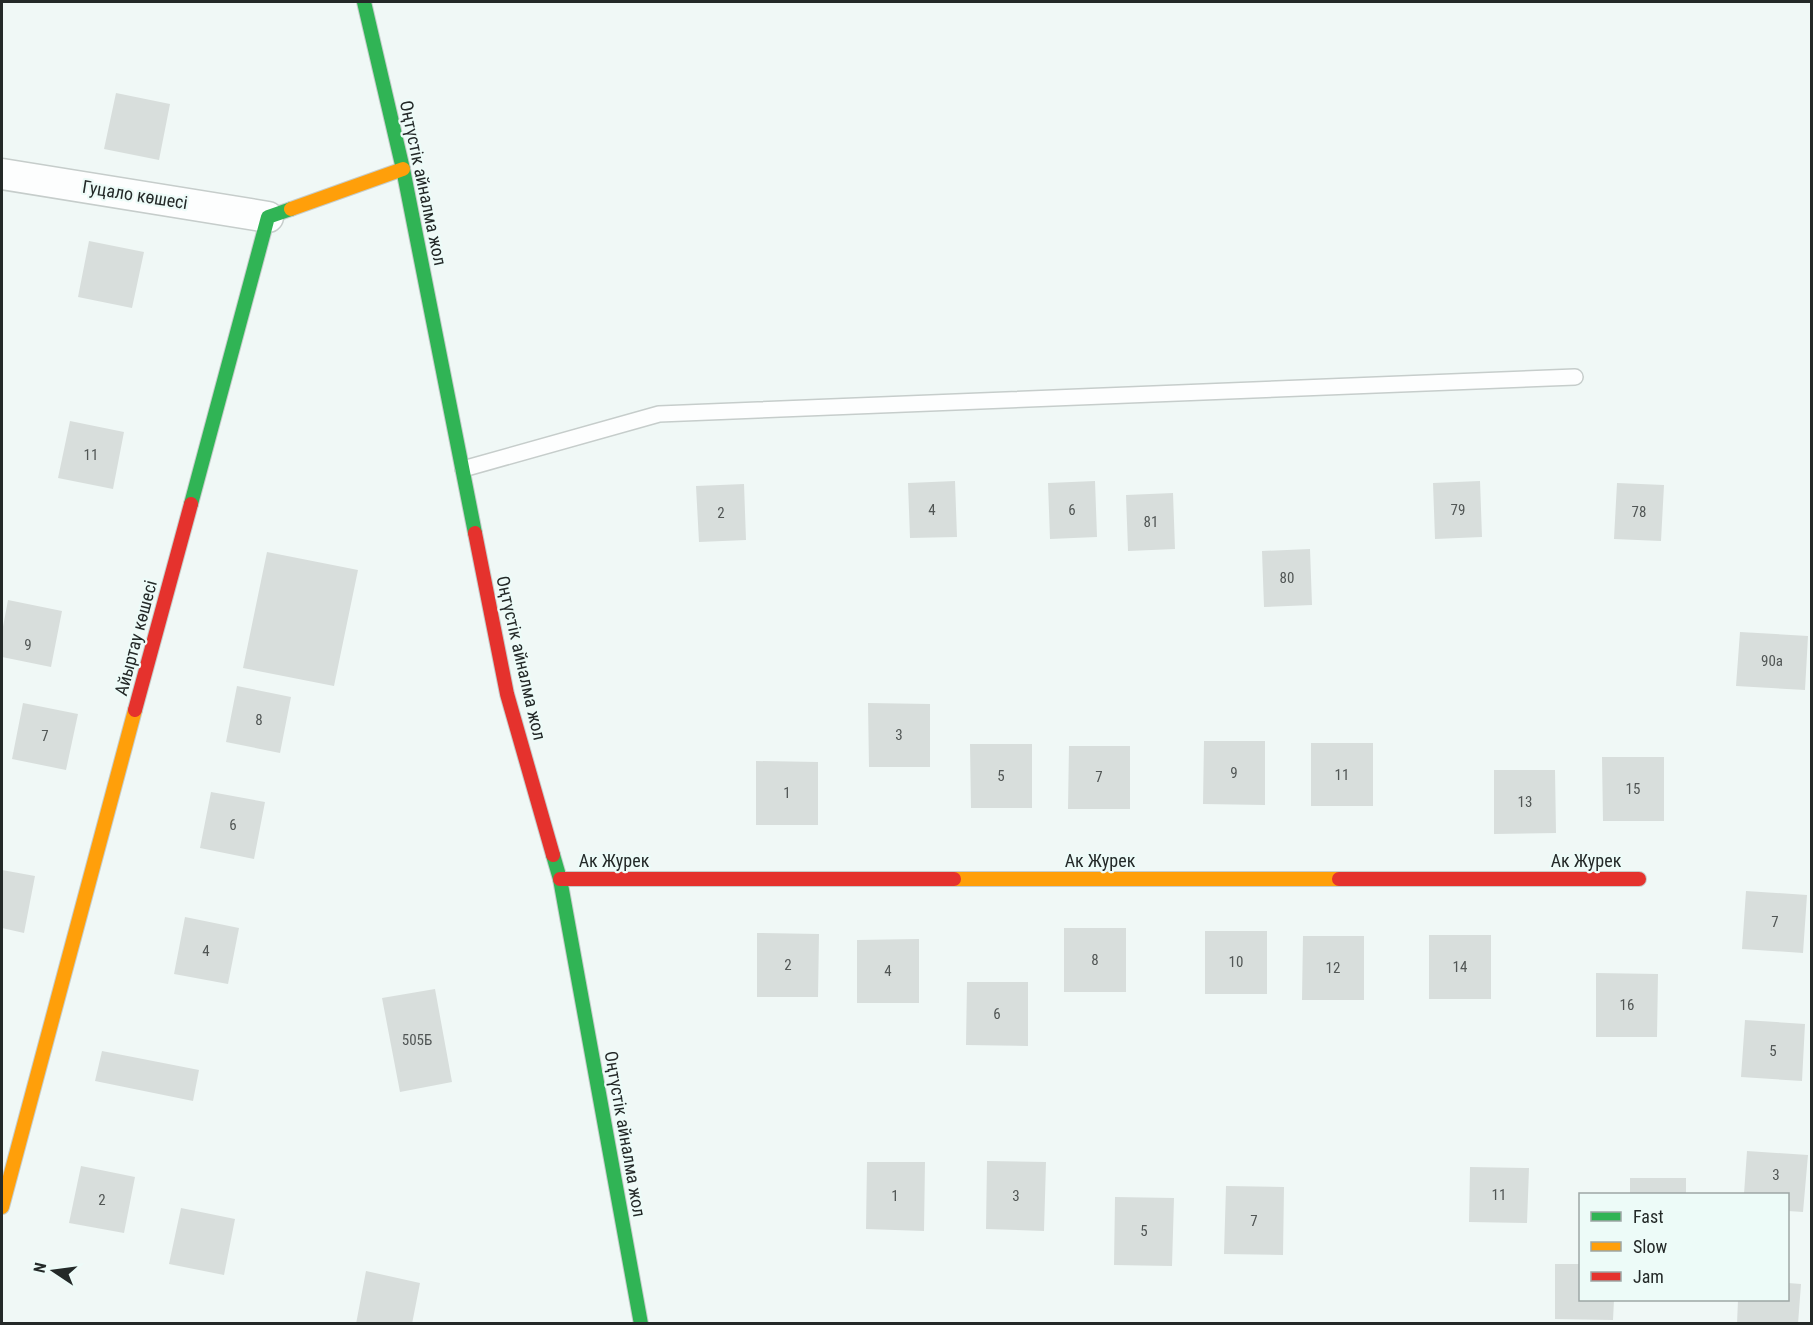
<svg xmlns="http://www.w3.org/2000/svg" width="1813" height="1325" viewBox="0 0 1813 1325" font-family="'Roboto Condensed',sans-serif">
	<rect width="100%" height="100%" fill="#f0f8f6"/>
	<path fill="#d8dedc" d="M116 93 170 104 159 160 104 149Z
		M89 241 144 252 132 308 78 297Z
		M70 421 124 432 113 489 58 478Z
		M955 481 957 537 910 538 908 483Z
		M1095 481 1097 537 1050 539 1048 483Z
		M1480 481 1482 537 1435 539 1433 483Z
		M1617 483 1664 485 1661 541 1614 539Z
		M744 484 746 540 699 542 696 486Z
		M1173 493 1175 549 1128 551 1126 495Z
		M1310 549 1312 605 1264 607 1262 551Z
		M267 552 358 570 334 686 243 668Z
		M8 600 62 611 51 667 2 657V632Z
		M1740 632 1808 636 1805 690 1736 686Z
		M237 686 291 697 280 753 226 742Z
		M23 703 78 714 66 770 12 759Z
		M868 703 930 704V767H869Z
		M1204 741H1265V805L1203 804Z
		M1311 743H1373V806H1311Z
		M970 744H1032V808H971Z
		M1069 746H1130V809H1068Z
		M1602 757H1664V821H1603Z
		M756 761 818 762V825H756Z
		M1494 770H1555L1556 833 1494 834Z
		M211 792 265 802 254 859 200 848Z
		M2 870 35 876 24 933 2 928Z
		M1746 891 1807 895 1803 953 1742 949Z
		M185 917 239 928 228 984 174 974Z
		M1064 928H1126V992H1064Z
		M1205 931H1267V994H1205Z
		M757 933 819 934 818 997H757Z
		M1429 935H1491V999H1429Z
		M1303 936H1364V1000H1302Z
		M919 939V1003H857V940Z
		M1596 973 1658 974 1657 1037H1596Z
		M967 982H1028V1046L966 1045Z
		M435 989 452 1082 400 1092 382 998Z
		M1745 1020 1805 1024 1802 1081 1741 1077Z
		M102 1051 199 1070 193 1101 95 1081Z
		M1747 1151 1808 1155 1803 1212 1788 1211V1194H1744Z
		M987 1161 1046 1162 1044 1231 986 1229Z
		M867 1162H925L924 1231 866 1229Z
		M81 1166 135 1177 124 1233 69 1223Z
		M1470 1167 1529 1168 1527 1223 1469 1222Z
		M1630 1178H1686V1194H1630Z
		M1226 1186 1284 1187 1283 1255 1224 1254Z
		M1115 1197 1174 1198 1172 1266 1114 1265Z
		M181 1208 235 1219 224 1275 169 1264Z
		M1555 1264H1580V1300H1614L1613 1320 1555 1319Z
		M366 1271 420 1283 412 1324H356Z
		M1788 1283 1801 1284 1798 1324H1737L1738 1300H1788Z"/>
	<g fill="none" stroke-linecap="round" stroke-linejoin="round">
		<defs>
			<path id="lane" d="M463 469 659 414 1575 377"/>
			<path id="street" d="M2 174 268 217"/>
			<path id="fast" d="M364 2 403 169 475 533
				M191 504 268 217 291 209
				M553 855 560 879 641 1324"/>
			<path id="slow" d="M291 209 403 169
				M954 879H1339
				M2 1207 135 710"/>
			<path id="jam" d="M475 533 507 694 553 855
				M135 710 191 504
				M560 879H954
				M1339 879H1639"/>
		</defs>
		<use href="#lane" stroke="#c6cdcb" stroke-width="18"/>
		<use href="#street" stroke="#c6cdcb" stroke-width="33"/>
		<use href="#fast" stroke="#c6cdcb" stroke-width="16"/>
		<use href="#slow" stroke="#c6cdcb" stroke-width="16"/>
		<use href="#jam" stroke="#c6cdcb" stroke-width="16"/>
		<use href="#lane" stroke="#fdfefe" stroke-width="15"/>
		<use href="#street" stroke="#fdfefe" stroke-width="30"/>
		<use href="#fast" stroke="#30b455" stroke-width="14"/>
		<use href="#slow" stroke="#ff9f0a" stroke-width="14"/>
		<use href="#jam" stroke="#e5322d" stroke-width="14"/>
	</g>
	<g text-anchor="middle" stroke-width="4.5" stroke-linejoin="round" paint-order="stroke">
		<g font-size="15" fill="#515655">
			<text x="91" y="460">11</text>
			<text x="932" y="515">4</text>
			<text x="1072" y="515">6</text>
			<text x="1458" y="515">79</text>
			<text x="1639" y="517">78</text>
			<text x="721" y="518">2</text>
			<text x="1151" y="527">81</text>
			<text x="1287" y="583">80</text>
			<text x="28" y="650">9</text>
			<text x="1772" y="666">90а</text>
			<text x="259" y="725">8</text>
			<text x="899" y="740">3</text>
			<text x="45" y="741">7</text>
			<text x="1234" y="778">9</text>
			<text x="1342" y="780">11</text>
			<text x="1001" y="781">5</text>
			<text x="1099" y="782">7</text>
			<text x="1633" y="794">15</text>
			<text x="787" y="798">1</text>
			<text x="1525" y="807">13</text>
			<text x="233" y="830">6</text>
			<text x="1775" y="927">7</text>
			<text x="206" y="956">4</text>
			<text x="1095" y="965">8</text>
			<text x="1236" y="967">10</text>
			<text x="788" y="970">2</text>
			<text x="1460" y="972">14</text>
			<text x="1333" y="973">12</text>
			<text x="888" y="976">4</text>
			<text x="1627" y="1010">16</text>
			<text x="997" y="1019">6</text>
			<text x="417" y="1045">505Б</text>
			<text x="1773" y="1056">5</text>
			<text x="1776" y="1180">3</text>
			<text x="1499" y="1200">11</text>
			<text x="895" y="1201">1</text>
			<text x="1016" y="1201">3</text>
			<text x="102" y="1205">2</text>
			<text x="1254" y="1226">7</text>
			<text x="1144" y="1236">5</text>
		</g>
		<g font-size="18" fill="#242928" stroke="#edfbf8">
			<text transform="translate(423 183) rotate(78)" y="6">Оңтүстік айналма жол</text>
			<text transform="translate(135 195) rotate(9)" y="6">Гуцало көшесі</text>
			<text transform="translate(136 638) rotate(-75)" y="6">Айыртау көшесі</text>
			<text transform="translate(521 658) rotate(77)" y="6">Оңтүстік айналма жол</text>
			<text x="614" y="867">Ак Журек</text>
			<text x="1100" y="867">Ак Журек</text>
			<text x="1586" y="867">Ак Журек</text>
			<text transform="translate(625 1134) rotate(80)" y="6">Оңтүстік айналма жол</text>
		</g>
	</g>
	<rect width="1813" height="1325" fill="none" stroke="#242928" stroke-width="6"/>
	<rect x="1579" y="1193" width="210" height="108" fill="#edfbf8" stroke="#9da7a5" stroke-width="1.5"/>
	<rect x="1591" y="1212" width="30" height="9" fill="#30b455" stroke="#9da7a5" stroke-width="1.5"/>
	<text x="1633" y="1223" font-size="18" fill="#242928">Fast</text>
	<rect x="1591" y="1242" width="30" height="9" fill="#ff9f0a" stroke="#9da7a5" stroke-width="1.5"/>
	<text x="1633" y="1253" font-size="18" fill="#242928">Slow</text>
	<rect x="1591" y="1272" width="30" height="9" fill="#e5322d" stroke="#9da7a5" stroke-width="1.5"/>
	<text x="1633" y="1283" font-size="18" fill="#242928">Jam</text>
	<g transform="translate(54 1271) rotate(283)" stroke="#edfbf8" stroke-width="4.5" paint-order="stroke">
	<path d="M0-4.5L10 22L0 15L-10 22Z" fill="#242928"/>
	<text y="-9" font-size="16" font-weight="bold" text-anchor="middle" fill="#242928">N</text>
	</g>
</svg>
